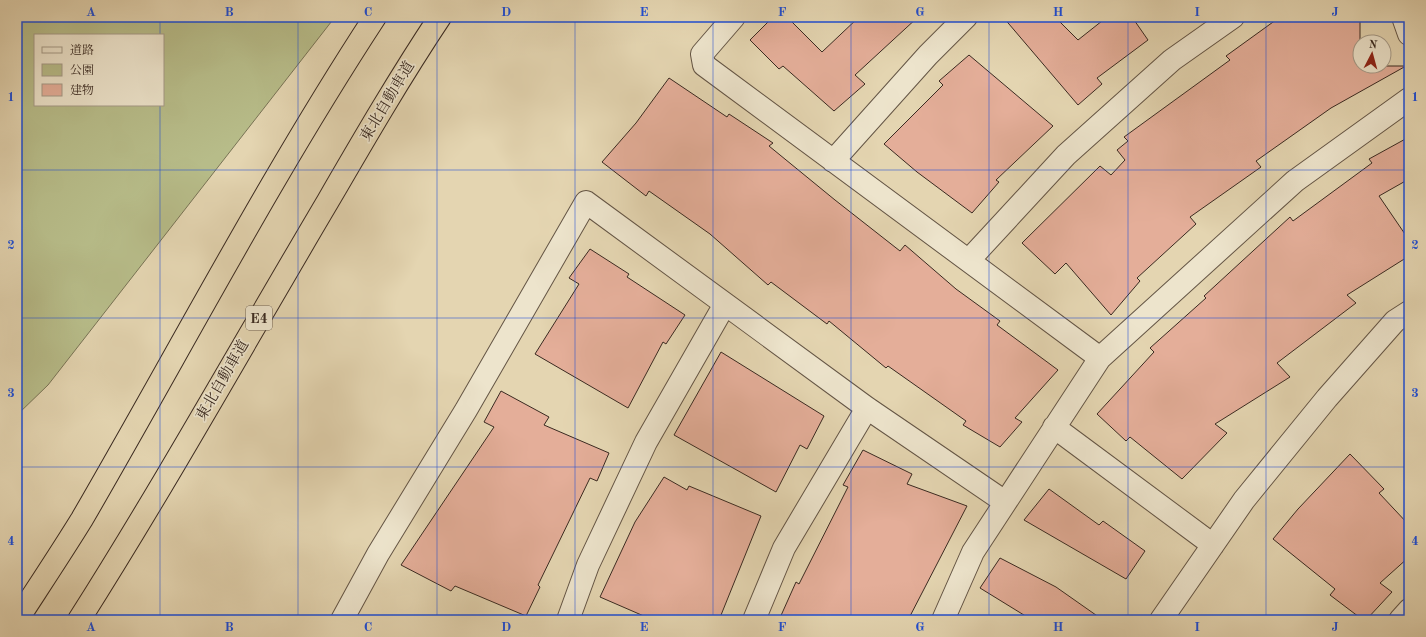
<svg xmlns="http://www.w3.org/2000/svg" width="1426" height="637" viewBox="0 0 1426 637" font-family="'Old Standard TT','Noto Serif JP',serif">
	<rect width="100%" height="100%" fill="#e4d5b1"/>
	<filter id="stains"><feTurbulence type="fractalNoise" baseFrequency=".005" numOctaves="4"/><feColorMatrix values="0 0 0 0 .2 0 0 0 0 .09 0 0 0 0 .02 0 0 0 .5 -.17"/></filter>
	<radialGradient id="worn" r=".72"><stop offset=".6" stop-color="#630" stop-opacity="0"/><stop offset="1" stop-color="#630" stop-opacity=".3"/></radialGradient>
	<path fill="#b7bc89" stroke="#787355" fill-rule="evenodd" d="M17 17H335L48 385 17 415ZM35 35H163V105H35Z"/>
	<path fill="#e4ae99" stroke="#3a2a21" d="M773 17H787L822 52 859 17H918L855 75 865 84 834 111 783 66 779 69 750 40Z
		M1003 17H1055L1078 40 1107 17H1132L1148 40 1097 78 1102 84 1078 105Z
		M1280 17H1360V66H1406L1331 108 1256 161 1261 167 1190 217 1196 224 1137 278 1140 281 1111 315 1066 263 1055 274 1022 243 1100 166 1111 175 1125 160 1117 150 1128 141 1124 137 1230 60 1226 56Z
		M969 55 1053 126 996 180 999 182 972 213 917 172 884 144 943 85 939 81Z
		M669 78 727 117 729 114 773 143 769 146 835 200 900 251 905 245 956 289 1000 321 997 325 1058 370 1015 418 1022 422 1000 447 963 425 966 421 888 366 886 368 829 321 827 324 771 282 768 285 710 234 649 191 646 196 602 162 636 123Z
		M1409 137V179L1379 196 1409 240V256L1347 295 1356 303 1277 363 1290 377 1215 424 1227 433 1182 479 1130 437 1126 441 1097 414 1154 352 1150 348 1206 298 1204 296 1290 217 1293 221 1372 163 1369 159Z
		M590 249 629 274 627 277 685 315 666 344 663 342 628 408 535 354 579 284 569 278Z
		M721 352 824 416 807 449 800 445 776 492 674 435Z
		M501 391 549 417 544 425 609 453 597 481 590 478 538 585 540 587 526 616 455 586 451 591 401 565 494 427 484 422Z
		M863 450 912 474 907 484 967 506 908 620H779L796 582 799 584 848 487 843 485Z
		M1350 454 1384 489 1379 493 1409 525V557L1380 583 1392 592 1366 620H1363L1330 595 1335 589 1273 539 1298 509Z
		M664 477 687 490 689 486 761 516 719 620H653L600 597 635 522Z
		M1049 489 1099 525 1103 521 1145 551 1126 579 1024 520Z
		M1000 558 1056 587 1103 620H1032L980 588Z"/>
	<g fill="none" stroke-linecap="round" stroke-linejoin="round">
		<defs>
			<path id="minor" d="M734 17 702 54 704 65 1100 358
				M1403 17 1409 34
				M833 161 928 55 966 17
				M969 260 1066 155 1172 60 1233 17
				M1054 427 1213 545
				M342 620 378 554 466 410 586 202 867 408 1005 502
				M568 620 588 565 646 442 725 304
				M754 620 784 548 867 408
				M943 620 973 552 1100 358 1295 181 1409 99
				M1161 620 1244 500 1327 398 1395 321 1409 312
				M1400 620 1409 610"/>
			<path id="highway" d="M17 620C39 586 61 553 82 519 179 352 269 179 375 17
				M79 620C166 483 245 341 328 201 364 139 400 77 440 17"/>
		</defs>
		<use href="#minor" stroke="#645545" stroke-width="24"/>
		<use href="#highway" stroke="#3a2a21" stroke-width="24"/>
		<use href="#minor" stroke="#ede4cc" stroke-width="22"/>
		<use href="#highway" stroke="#e4d5b1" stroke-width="22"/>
	</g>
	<path fill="none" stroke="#1d4ed8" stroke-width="1" stroke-opacity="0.55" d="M160 17V35M298 17V620M437 17V620M575 17V620M713 17V620M851 17V620M989 17V620M1128 17V620M1266 17V620M160 105V620M17 170H1409M17 318H1409M17 467H1409"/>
	<g text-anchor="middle" stroke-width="3.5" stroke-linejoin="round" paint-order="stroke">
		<rect fill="#ede4cc" stroke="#706254" stroke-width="1" x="246" y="306" width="26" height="24" rx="3"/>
		<g font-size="14" font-weight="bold" fill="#3a2a21">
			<text x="259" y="323">E4</text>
		</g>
		<g font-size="15" fill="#3a2a21" stroke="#ede4cc">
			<text transform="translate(387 101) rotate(-59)" y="5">東北自動車道</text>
			<text transform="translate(222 380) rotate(-60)" y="5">東北自動車道</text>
		</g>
	</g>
	<rect width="1426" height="637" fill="none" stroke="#e4d5b1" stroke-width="44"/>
	<rect x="34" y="34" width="130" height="72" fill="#ede4cc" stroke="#a59a88"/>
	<rect x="42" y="47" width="20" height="6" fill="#ede4cc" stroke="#a59a88"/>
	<text x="70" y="54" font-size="12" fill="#3a2a21">道路</text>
	<rect x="42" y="64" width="20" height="12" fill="#b7bc89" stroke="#a59a88"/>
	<text x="70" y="74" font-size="12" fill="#3a2a21">公園</text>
	<rect x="42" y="84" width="20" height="12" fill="#e4ae99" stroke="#a59a88"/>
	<text x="70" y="94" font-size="12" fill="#3a2a21">建物</text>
	<g transform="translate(1372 54) rotate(6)"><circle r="19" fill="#ede4cc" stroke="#a59a88"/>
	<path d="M0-3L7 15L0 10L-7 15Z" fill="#8f2418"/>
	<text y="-6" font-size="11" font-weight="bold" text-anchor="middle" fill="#3a2a21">N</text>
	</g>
	<rect x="22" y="22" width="1382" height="593" fill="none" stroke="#1d4ed8" stroke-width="1.5"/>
	<g font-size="13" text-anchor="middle" font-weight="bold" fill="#1d4ed8">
		<text x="91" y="16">A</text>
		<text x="229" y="16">B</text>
		<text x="368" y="16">C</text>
		<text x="506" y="16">D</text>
		<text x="644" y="16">E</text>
		<text x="782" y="16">F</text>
		<text x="920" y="16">G</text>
		<text x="1058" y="16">H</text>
		<text x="1197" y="16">I</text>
		<text x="1335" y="16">J</text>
		<text x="11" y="101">1</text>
		<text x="1415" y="101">1</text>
		<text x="11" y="249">2</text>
		<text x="1415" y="249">2</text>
		<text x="11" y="397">3</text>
		<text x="1415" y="397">3</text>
		<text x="11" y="545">4</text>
		<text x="1415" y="545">4</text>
		<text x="91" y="631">A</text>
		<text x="229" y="631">B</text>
		<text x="368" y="631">C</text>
		<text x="506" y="631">D</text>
		<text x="644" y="631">E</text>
		<text x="782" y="631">F</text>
		<text x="920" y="631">G</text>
		<text x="1058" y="631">H</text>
		<text x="1197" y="631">I</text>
		<text x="1335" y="631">J</text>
	</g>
	<rect width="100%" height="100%" filter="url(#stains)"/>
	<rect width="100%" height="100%" fill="url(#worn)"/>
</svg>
